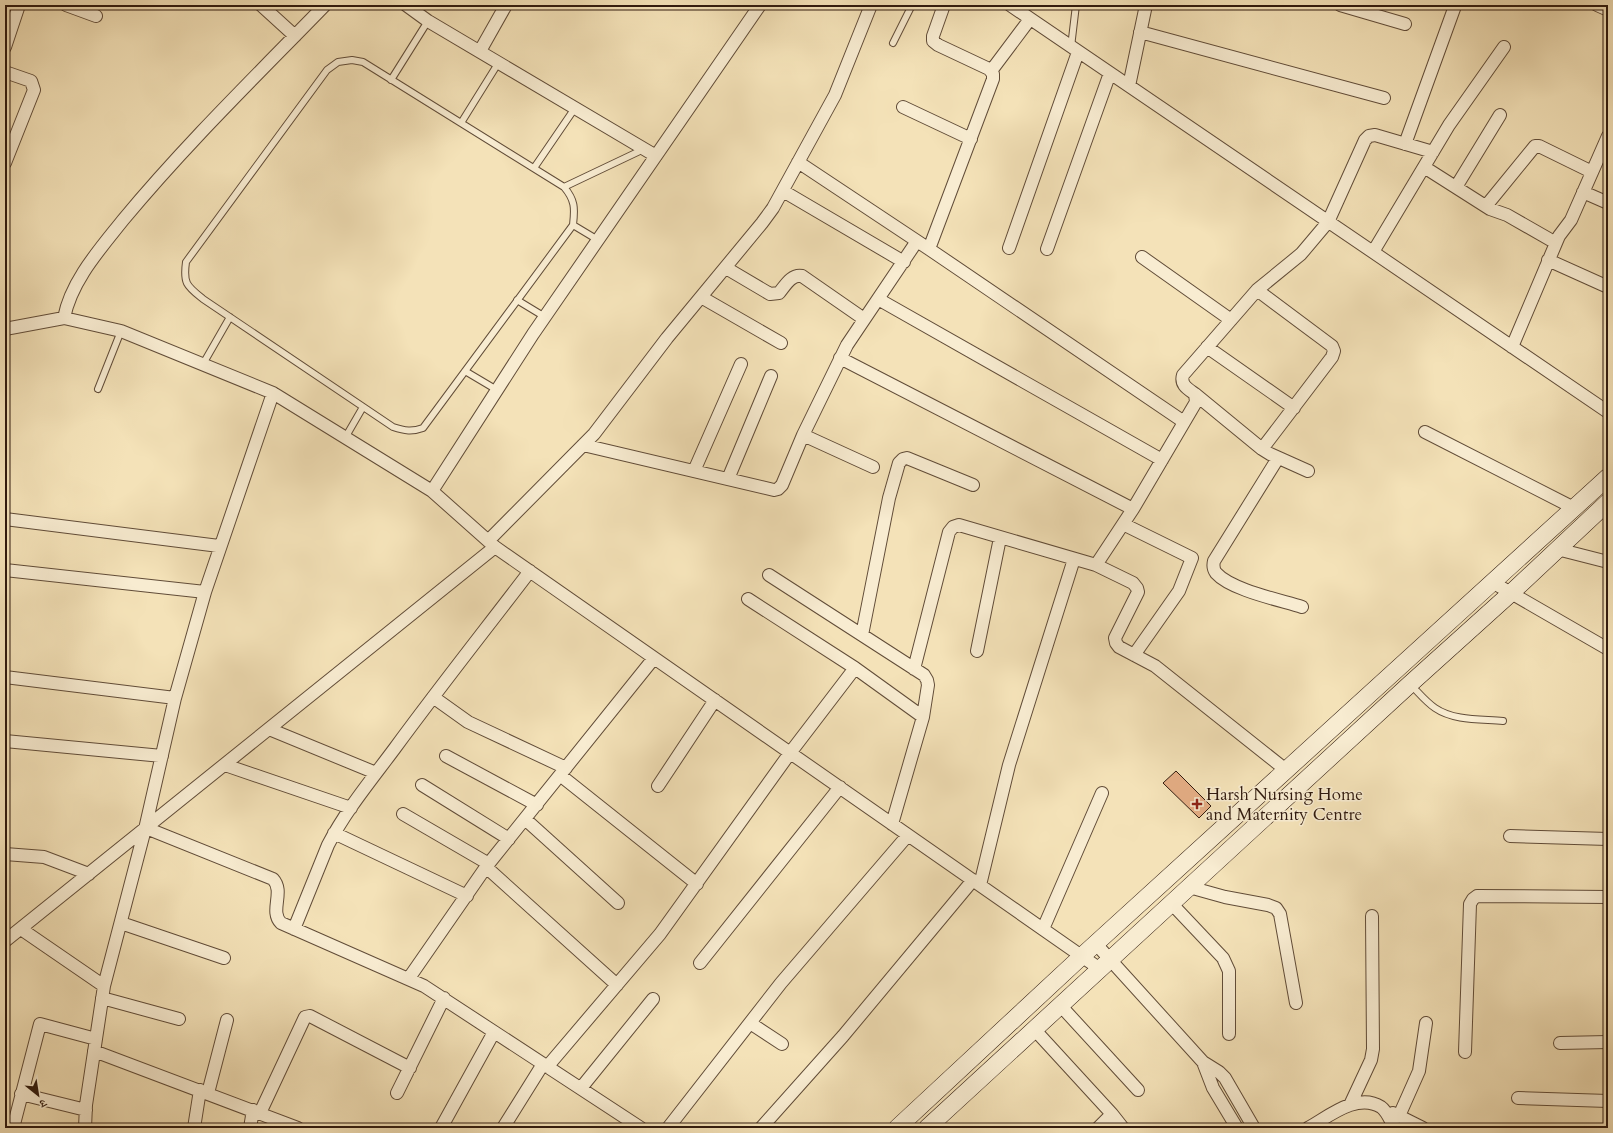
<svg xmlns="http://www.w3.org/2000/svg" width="1613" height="1133" viewBox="0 0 1613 1133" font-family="Cardo,'Noto Serif Devanagari',serif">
	<rect width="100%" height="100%" fill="#f4e2b8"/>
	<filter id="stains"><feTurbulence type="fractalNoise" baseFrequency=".005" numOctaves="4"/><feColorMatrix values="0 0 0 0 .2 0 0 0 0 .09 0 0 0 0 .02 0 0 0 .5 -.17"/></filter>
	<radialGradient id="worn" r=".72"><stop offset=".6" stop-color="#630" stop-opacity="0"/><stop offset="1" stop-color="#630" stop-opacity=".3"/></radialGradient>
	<path fill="#e5ae85" stroke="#301a0e" d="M1176 771 1211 806 1199 818 1163 783Z"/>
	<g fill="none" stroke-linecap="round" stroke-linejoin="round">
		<defs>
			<path id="lane" d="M893 43 912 5
				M1071 47 1076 5
				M352 60 363 62 564 187C575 200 575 208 573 225L423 428C412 432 405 431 393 427L203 299C187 286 183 284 186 262L327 70 338 62Z
				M391 80 428 21
				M461 123 499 62
				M534 168 575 108
				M564 187 644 149
				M573 225 598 240
				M517 300 545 317
				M203 364 230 317
				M465 371 497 390
				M98 389 121 331
				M345 438 363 407
				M1410 684C1418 692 1426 702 1435 708 1454 721 1481 719 1503 721"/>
			<path id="street" d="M66 5 96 16
				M261 5 295 36
				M406 5 428 21 656 156
				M1010 5 1608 412
				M1340 5 1405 24
				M1597 5 1608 10
				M1140 32 1384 98
				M5 47 19 5
				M480 51 506 5
				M991 71 1030 19
				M5 72 31 81 34 90 5 163
				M1129 86 1146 5
				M903 107 971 139
				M1405 144 1455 6
				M798 162 929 249 1184 422
				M1424 167 1490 209 1507 215 1556 243
				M1456 187 1500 115
				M783 191 904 262
				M1583 192 1608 203
				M1486 206 1535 146H1539L1592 172
				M1009 248 1078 52
				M929 249 993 79V74L989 69 938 45 933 41V36L944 5
				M1047 249 1110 73
				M1373 252 1449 125 1504 47
				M1142 257 1231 320
				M1548 260 1608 287
				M726 268 770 294 779 293C785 286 791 274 802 276L864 319
				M1257 290 1332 346 1334 351 1332 357 1262 449
				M701 297 781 343
				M878 299 1162 460
				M64 318C71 281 100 249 123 220 186 144 257 75 325 5
				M5 329 64 318 121 331 273 393 432 491 495 547 1100 969
				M1207 347 1294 408
				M1512 347 1556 243 1559 236 1571 220 1608 136
				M840 358 1133 509
				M1195 394 1262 449 1270 454 1308 471
				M1425 432 1574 508
				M803 435 873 467
				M583 445 774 490 778 489 782 485 803 435 847 345 917 241
				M1278 458 1214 561C1213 565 1213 569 1216 573 1231 590 1280 600 1302 607
				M694 471 741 364
				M728 479 771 376
				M432 491 533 334 760 5
				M5 519 219 546
				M1123 524 1192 558 1179 591 1134 655
				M488 541 594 434 667 338 762 223 773 208 835 95 871 5
				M1557 549 1608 562
				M1096 565 1133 509 1196 402 1195 394C1188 389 1180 385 1183 375L1257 290 1301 254 1328 222 1365 140 1369 136 1375 135 1433 152
				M5 570 205 592
				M769 575 924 675 927 680 928 685 923 717 892 824
				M1492 582 1608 649
				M748 599 855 668 923 717
				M862 635 889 498 899 463 903 459 907 458 973 485
				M977 651 1000 538
				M914 669 949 532 953 527 959 525 1096 565 1133 583 1137 588 1138 592 1115 638 1116 643 1119 647 1155 666 1286 770
				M5 677 175 698
				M433 697 468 722 566 768
				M269 729 376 773
				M5 741 162 756
				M446 756 537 805
				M225 765 351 808
				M560 775 697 884
				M422 785 509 839
				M658 786 715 700
				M403 814 489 864
				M525 819 618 903
				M146 828 273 879C285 892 269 911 281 923L424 986 641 1128
				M334 833 467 896
				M1510 836 1608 839
				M5 854 44 857 89 874
				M486 867 617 985
				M980 885 1009 765 1074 559
				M1189 887 1225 897 1268 905 1276 908 1280 914 1296 1003
				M1171 903 1223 958 1229 971V1034
				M121 923 224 958
				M21 929 104 986
				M294 929 328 845C346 810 372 779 395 748 439 688 485 630 530 571
				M1043 929 1102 793
				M5 941 495 547
				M1096 944 1203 1062 1219 1072 1225 1078 1254 1128
				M700 963 840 787
				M409 978 486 867 654 658
				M102 998 179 1019
				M1060 1005 1138 1090
				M750 1023 782 1044
				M1034 1029 1112 1114 1123 1128
				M1560 1043 1608 1042
				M94 1051 298 1128
				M1465 1052 1470 904 1473 899 1477 896 1608 897
				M1203 1062 1213 1088 1237 1128
				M547 1067 660 934 790 753 855 668
				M581 1088 653 999
				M208 1093 227 1020
				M397 1093 444 998
				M21 1094 86 1110
				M1518 1098 1608 1101
				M1350 1105 1371 1060 1373 1049 1372 916
				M260 1113 305 1017 310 1016 410 1068
				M1393 1113 1423 1128
				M1399 1116 1419 1071 1426 1023
				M13 1128 40 1024 96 1039
				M85 1128 86 1105 104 986 145 829 175 698 205 592 273 393
				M194 1128 200 1090
				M250 1128 253 1110
				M441 1128 494 1032
				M503 1128 543 1064
				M668 1128 781 983 908 835
				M761 1128 843 1036 973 880
				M1098 1128 1112 1114
				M1308 1128C1328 1117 1357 1092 1381 1107 1387 1111 1391 1122 1395 1128"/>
			<path id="secondary" d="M897 1128 1082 956 1608 477
				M927 1128 1410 684 1511 593 1608 502"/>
		</defs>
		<use href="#lane" stroke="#614c38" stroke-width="8"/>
		<use href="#street" stroke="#614c38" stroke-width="14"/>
		<use href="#secondary" stroke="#301a0e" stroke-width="18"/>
		<use href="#lane" stroke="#f8ecd1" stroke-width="6"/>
		<use href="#street" stroke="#f8ecd1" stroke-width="12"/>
		<use href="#secondary" stroke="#f8ecd1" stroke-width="17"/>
	</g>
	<path fill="#8f2418" stroke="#f8ecd1" stroke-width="1.5" d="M1195 798h4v4h4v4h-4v4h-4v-4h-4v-4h4z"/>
	<g text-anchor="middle" stroke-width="3" stroke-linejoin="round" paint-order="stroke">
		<g font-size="17" fill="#301a0e" stroke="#f8ecd1" text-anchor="start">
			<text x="1206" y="800">Harsh Nursing Home<tspan x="1206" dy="20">and Maternity Centre</tspan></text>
		</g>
	</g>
	<rect width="1613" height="1133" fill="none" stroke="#f4e2b8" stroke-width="20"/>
	<rect x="6" y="6" width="1601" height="1121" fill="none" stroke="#301a0e" stroke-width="2"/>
	<rect x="10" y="10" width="1593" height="1113" fill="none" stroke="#301a0e"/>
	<g transform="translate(38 1095) rotate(150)" stroke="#f8ecd1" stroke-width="3" paint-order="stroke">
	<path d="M0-3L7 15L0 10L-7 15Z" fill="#301a0e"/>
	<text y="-6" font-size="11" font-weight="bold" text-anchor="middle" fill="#301a0e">उ</text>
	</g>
	<rect width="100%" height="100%" filter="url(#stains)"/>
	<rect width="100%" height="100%" fill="url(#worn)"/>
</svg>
